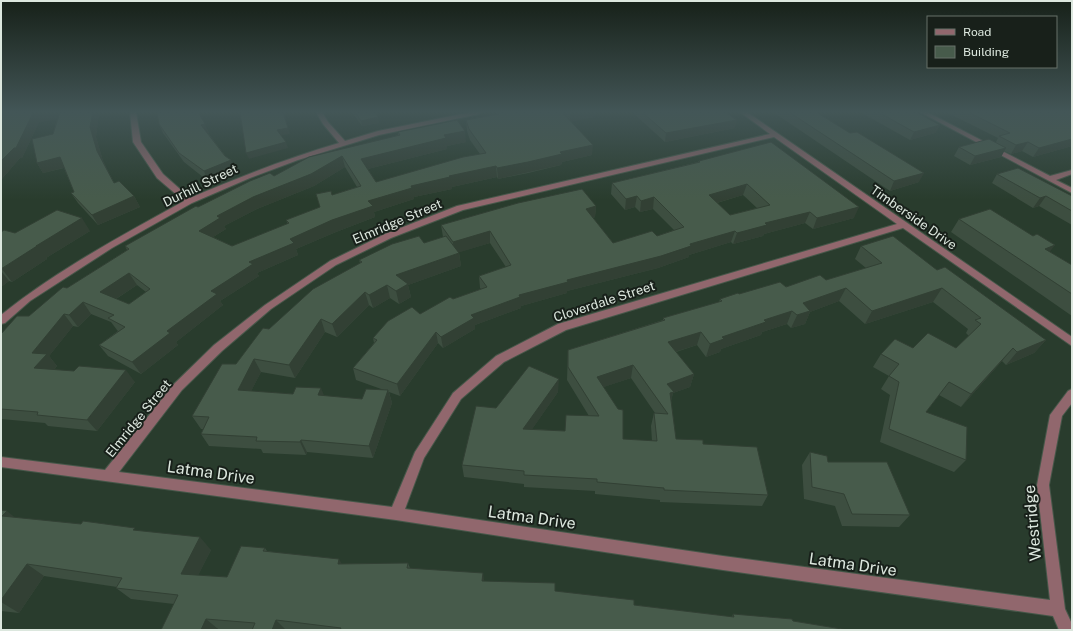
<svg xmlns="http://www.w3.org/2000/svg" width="1073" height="631" viewBox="0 0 1073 631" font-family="'Public Sans',sans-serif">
	<rect width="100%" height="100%" fill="#293c2d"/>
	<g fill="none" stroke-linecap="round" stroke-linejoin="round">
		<defs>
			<path id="minor" d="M130 112H136L141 142 163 174 190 198C239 177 288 158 339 143L323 124 316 112H322L328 122 345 141 378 131 471 112H482L479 114 379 135 298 160 250 178 192 203 112 248 30 301 5 323 1 324V315C57 270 121 236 184 201L157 178 133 142Z
				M740 112H747L1072 337V346L903 228 566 330 504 362 461 399 424 458 405 509 723 556 1050 600 1037 485 1050 415 1068 391 1072 389V403L1062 416 1049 485 1065 609 1072 624V630H1059L1053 616 723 570 396 520 1 467V457L105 470 174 384 214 345 265 305 330 261 385 234 457 206 770 134ZM774 137 897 224 558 324 496 356 453 393 415 452 392 507 119 472 182 390 222 351 271 309 336 265 391 238 463 210Z
				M920 112H927L1050 176 1072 170V174L1056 180 1072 188V193Z"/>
		</defs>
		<use href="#minor" stroke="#465749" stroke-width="2"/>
		<use href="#minor" fill="#91676d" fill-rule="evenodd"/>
	</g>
	<path fill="#3d4e40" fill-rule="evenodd" d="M1 112H99L96 137 103 161 114 183 134 196 140 207 98 225 78 203 71 193 74 192 64 168 43 173 37 163 53 134 57 119 39 122 22 158H20L1 180Z
		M157 112H200V116L209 133H208L235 169 208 181 184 162 163 133 159 124Z
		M352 112H375L379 123 362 126Z
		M496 112H595L594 117 571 121 592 155 562 162 561 165 528 173 498 179 497 177 452 187V189L414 197V199L374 212 375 217 336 232 296 249 298 255 257 273 259 276 220 301 223 305 176 342 178 345 141 374 108 356 99 345 118 331 117 330 111 322 91 314 78 327 73 326 49 356 57 366 54 370 135 382 97 431 48 426 45 423 1 419V334L29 316 67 288 127 250 125 246 198 207 274 176 398 135V132L466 142 447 146V149L368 169 376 182 480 154 470 140 467 131 466 120 496 114ZM345 167 357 187 332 195 316 194 320 207 286 220 288 224 232 246 213 237 226 229 224 226 257 209 314 186ZM137 285 146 292 129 304 116 299Z
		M632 112H725L735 128 665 142Z
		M773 112H816L919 182 890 191Z
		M860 112H916L940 125 935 133 910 140Z
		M946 112H1072V146L1033 157 1022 151 1011 154 1004 151 1001 157 970 165 954 156 959 147 996 142 998 138Z
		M699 161 854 218 813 229 805 223 764 234 763 236 733 244 731 242 689 255V257L658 268 567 291V293L521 306V308L475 325V329L443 348 438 343 400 396 389 392 392 403 373 458 307 452 306 455 263 453 261 449 209 446 201 434 203 429H201L192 416 236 364 269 329 360 263 359 260 424 243 443 237 441 225 596 206 595 217 593 218 613 243 657 236 674 230 653 209 640 212 635 207 625 210 611 194 612 183 698 162ZM743 195 757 208 730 215 717 203ZM490 243 506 267 479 276 480 288 481 289 453 299 420 314 373 338 374 343 353 368 356 380 384 390 362 399 251 391 261 372 295 378 325 332 337 337 369 305 373 308 390 298 399 304 411 297 408 285 461 266 459 252Z
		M997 174 1072 196V225L1039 206 1033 208 992 183Z
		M959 219 1050 252 1072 265V316L951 232Z
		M90 231 46 258 47 259 12 282 9 281 1 287V232L15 233Z
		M861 246 937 270 1046 340 1034 353 1006 365 1002 361 961 407 939 395 926 412 966 460 954 472 880 442 890 395 881 389 889 376 873 367 881 354 913 348H956L969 336 966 333 968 329 933 302 865 324 839 301 810 312 805 324 791 328 787 324 762 332 761 335 721 349 720 352 706 357 697 345 676 352 694 374 690 387 673 393 671 401 676 439 703 444 768 495 762 506 660 502V500L595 494V491L524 487V484L464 477 462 465 496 408 558 392 532 429 565 431 589 416 567 380 568 350 663 320V318L719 302 720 299 739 294 826 280 866 268 855 259ZM631 378 655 413H654L651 426 652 441 623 439 603 387Z
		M810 452 828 462 910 515 899 527 842 526 835 506 804 499 802 465Z
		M1 510 15 518 137 531 211 550 198 575 227 577 265 548 267 551 342 564 408 563 410 568 485 581 555 591 634 605 732 617 733 614 793 621 848 630H227L218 629 174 604 131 599 116 588 117 587 44 576 19 613 1 611Z"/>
	<path fill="#324034" d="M38 112H63L66 118 39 122 22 158H20L1 180V161L33 113Z
		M93 112H99L96 137 103 161 120 194 97 151 90 127Z
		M284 112 290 134 279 136 277 130Z
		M576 112H595L594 117 570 122V113Z
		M378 117 379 123 362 126 361 121Z
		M737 120 735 128 665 142 666 133Z
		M205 124 209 133 205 134 201 125Z
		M940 125 935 133 910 140 914 132Z
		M465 131 466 142 447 146V149L364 170 361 159 444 135Z
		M1072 139V146L1033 157 1039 148Z
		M286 142 288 148 249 159 246 153Z
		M1028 142 1022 151 1011 154 1016 145Z
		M593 145 592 155 562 162 561 165 498 179 497 168 560 152Z
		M1006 148 1001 157 970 165 975 156Z
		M342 156 345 167 314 186 257 209 224 226 226 229 205 242 199 231 217 216 253 197Z
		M60 157 67 167 43 173 37 163Z
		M231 160 235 169 208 181 204 171Z
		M496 166 497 177 452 187V189L414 197V199L374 212 375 217 336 232 296 249 298 255 257 273 259 276 220 301 223 305 176 342 178 345 141 374 132 362 167 331 211 291 249 262 290 239 368 201 411 186 449 176Z
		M924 173 919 182 890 191 894 181Z
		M747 184 743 195 706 206 709 195Z
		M134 196 140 207 98 225 92 215Z
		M637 196 635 207 625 210 626 199Z
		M1046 196 1039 206 1033 208 1040 198Z
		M654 197 653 209 640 212 641 201Z
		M596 206 595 217 585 220 586 209Z
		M859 207 854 218 813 229 817 218Z
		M810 212 805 223 764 234 763 236 733 244 737 233 765 223Z
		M82 218 90 231 46 258 47 259 12 282 2 269 36 246Z
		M490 231V243L454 254 453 242Z
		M735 231 731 242 689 255V257L658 268 567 291V293L521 306V308L475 325V329L443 348 441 337 471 315 519 295 567 280Z
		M1055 245 1045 258V249Z
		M459 253 461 266 408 285 411 297 399 304 396 291V275Z
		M1 271 9 281 1 287Z
		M129 273 137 285 108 304 100 292Z
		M387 285 390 298 373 308 369 295Z
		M846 288 839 301 810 312 805 324 791 328 803 303Z
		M942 288 933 302 865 324 872 311Z
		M365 292 369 305 337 337 332 324Z
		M83 302 91 314 78 327 69 315Z
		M792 311 787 324 762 332 761 335 721 349 720 352 706 357 710 344 722 337 764 320Z
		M64 314 73 326 49 356 57 366 45 380 34 368 32 353Z
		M321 319 325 332 295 378 289 365Z
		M436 332 438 343 400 396 397 384Z
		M701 332 697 345 665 355 668 342Z
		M1046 340 1034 353 1006 365 1017 352Z
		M1013 348 1002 361 961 407 971 394Z
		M254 359 261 372 245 403 238 390Z
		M633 365 631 378 595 390 597 377Z
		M126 370 135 382 97 431 87 420Z
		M694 374 690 387 673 393 670 405 667 384Z
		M559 379 558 392 524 441 523 429Z
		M321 388 326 400 318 395Z
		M388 390 392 403 373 458 369 446Z
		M301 440 307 452 306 455 300 442Z
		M7 511 23 524 2 516Z
		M200 537 211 550 193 586 181 574Z
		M339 559 346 571 338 564Z
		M27 564 44 576 19 613 1 602V600Z
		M483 573 485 585 482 581Z
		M206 619 218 629V630H201Z
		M276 620 286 630H272Z"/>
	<path fill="#475b4b" stroke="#324034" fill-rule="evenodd" d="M1 112H38L33 113 16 148H14L1 161Z
		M60 112H93L90 127 97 151 114 183 119 181 134 196 92 215 71 193 74 192 60 157 37 163 32 139 53 134Z
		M157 112H198L205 124 201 125 225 156 231 160 204 171 179 153 159 124Z
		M240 112H283L288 128 277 130 286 142 246 153Z
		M355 112H375L378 117 361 121Z
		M497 112H562L593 145 560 152 562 154 528 162 497 168 496 166 449 176 450 177 411 186 412 188 368 201 373 206 332 220 290 239 294 243 249 262 253 264 211 291 217 294 167 331 170 333 132 362 99 345 125 327 108 318 114 315 83 302 69 315 64 314 32 353 47 354 34 368 74 371 79 366 126 370 87 420 37 415 38 412 1 409V334L17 316H29L63 287 67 288 129 249 125 246 196 206 198 207 250 181 270 173 274 176 309 157 400 135 398 132 457 120 465 131 444 135 446 138 361 159 376 182 463 157 486 153 469 129 466 120 499 114ZM342 156 361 186 332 195 331 191 316 194 320 207 286 220 289 223 232 246 199 231 220 218 217 216 253 197 311 174ZM129 273 150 289 129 304 100 292Z
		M642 112H725L737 120 666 133Z
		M789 112H816L850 133 857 132 924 173 894 181Z
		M878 112H916L940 125 914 132Z
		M968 112H1072V139L1039 148 1028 142 1016 145 999 136 1010 133Z
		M989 139 1006 148 975 156 959 147Z
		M771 142 859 207 817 218 810 212 765 223 767 225 737 233 735 231 690 244 691 246 661 256 567 280 568 282 519 295 520 297 471 315 474 318 441 337 436 332 397 384 353 368 377 340 373 338 388 321 412 307 420 314 450 297 453 299 487 287 479 276 511 265 490 231 453 242 441 225 518 203 582 189 596 206 586 209 613 243 652 231 657 236 684 227 654 197 641 201 637 196 626 199 612 183 700 162 699 161ZM747 184 770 205 730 215 709 195Z
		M1018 168 1072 196V211L1046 196 1040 198 997 174Z
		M990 209 1033 236 1037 234 1055 245 1045 249 1072 265V294L959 219Z
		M57 210 82 218 36 246H37L1 269V232L4 230 15 233Z
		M419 236 424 243 446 236 459 253 396 275 408 284 396 291 387 285 369 295 365 292 332 324 321 319 289 365 254 359 238 390 293 394 296 387 321 388 318 395 362 399 366 389 388 390 369 446 301 440 300 442 256 441 257 437 201 434 209 417 192 416 222 364H236L263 328 269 329 313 289 362 262 359 260 392 244Z
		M893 236 937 270 945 267 1046 340 1017 352 1013 348 971 394 949 382 926 412 967 427 966 460 889 429 899 382 889 376 899 364 881 354 895 339 913 348 928 333 956 348 981 324 975 320 981 318 942 288 872 311 846 288 803 303 810 311 797 315 792 311 764 320 766 322 722 337 724 339 710 344 701 332 668 342 694 374 667 384 674 392 670 393 676 439 703 440V444L757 447 768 495 664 490V488L597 482V479L524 475V471L462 465 476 406 496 408 529 366 559 379 523 429 565 431 566 415 599 416 568 367V350L665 320 663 318 722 301 720 299 738 293 739 294 780 282 786 287 820 275 826 280 882 263 861 246ZM633 365 668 414 654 413 657 441 623 439V410L618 409 597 377Z
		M810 452 827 456 828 462H887L910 515 852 514 844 494 812 487Z
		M1 510 7 511 2 516 81 524 83 521 135 528 133 530 200 537 181 574 227 577 241 546 265 548 263 551 339 559 338 564 408 563 407 568 483 573 482 581 555 583V591L634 600V605L734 617 733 614 792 619 793 621 848 630H340L341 628 276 620 272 630H252L255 623 206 619 201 630H161L178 595 116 588 122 578 27 564 1 600Z"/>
	<linearGradient id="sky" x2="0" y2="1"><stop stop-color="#172119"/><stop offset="0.56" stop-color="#435657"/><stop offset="1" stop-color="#435657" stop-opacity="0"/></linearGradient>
	<rect width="1073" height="200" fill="url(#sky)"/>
	<g text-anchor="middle" stroke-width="4" stroke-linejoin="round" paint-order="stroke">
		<g font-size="13" fill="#dce7de" stroke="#18201a">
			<text transform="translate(200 185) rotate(-26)" y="5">Durhill Street</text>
			<text transform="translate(914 217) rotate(35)" y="5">Timberside Drive</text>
			<text transform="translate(397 221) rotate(-23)" y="5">Elmridge Street</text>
			<text transform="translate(604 301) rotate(-18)" y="5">Cloverdale Street</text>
			<text transform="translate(138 418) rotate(-51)" y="5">Elmridge Street</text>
		</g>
		<g font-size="16" fill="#dce7de" stroke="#18201a">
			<text transform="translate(211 472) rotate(8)" y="6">Latma Drive</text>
			<text transform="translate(532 517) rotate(8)" y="6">Latma Drive</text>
			<text transform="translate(1032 523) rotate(-95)" y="6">Westridge</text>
			<text transform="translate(853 564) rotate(8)" y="6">Latma Drive</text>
		</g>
	</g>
	<rect width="1073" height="631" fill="none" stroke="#dce7de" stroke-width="4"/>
	<rect x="927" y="16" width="130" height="52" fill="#18201a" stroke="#667068"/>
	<rect x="935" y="29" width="20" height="6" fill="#91676d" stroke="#667068"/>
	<text x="963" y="36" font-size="12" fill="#dce7de">Road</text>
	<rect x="935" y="46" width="20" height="12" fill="#475b4b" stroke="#667068"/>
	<text x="963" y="56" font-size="12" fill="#dce7de">Building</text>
</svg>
